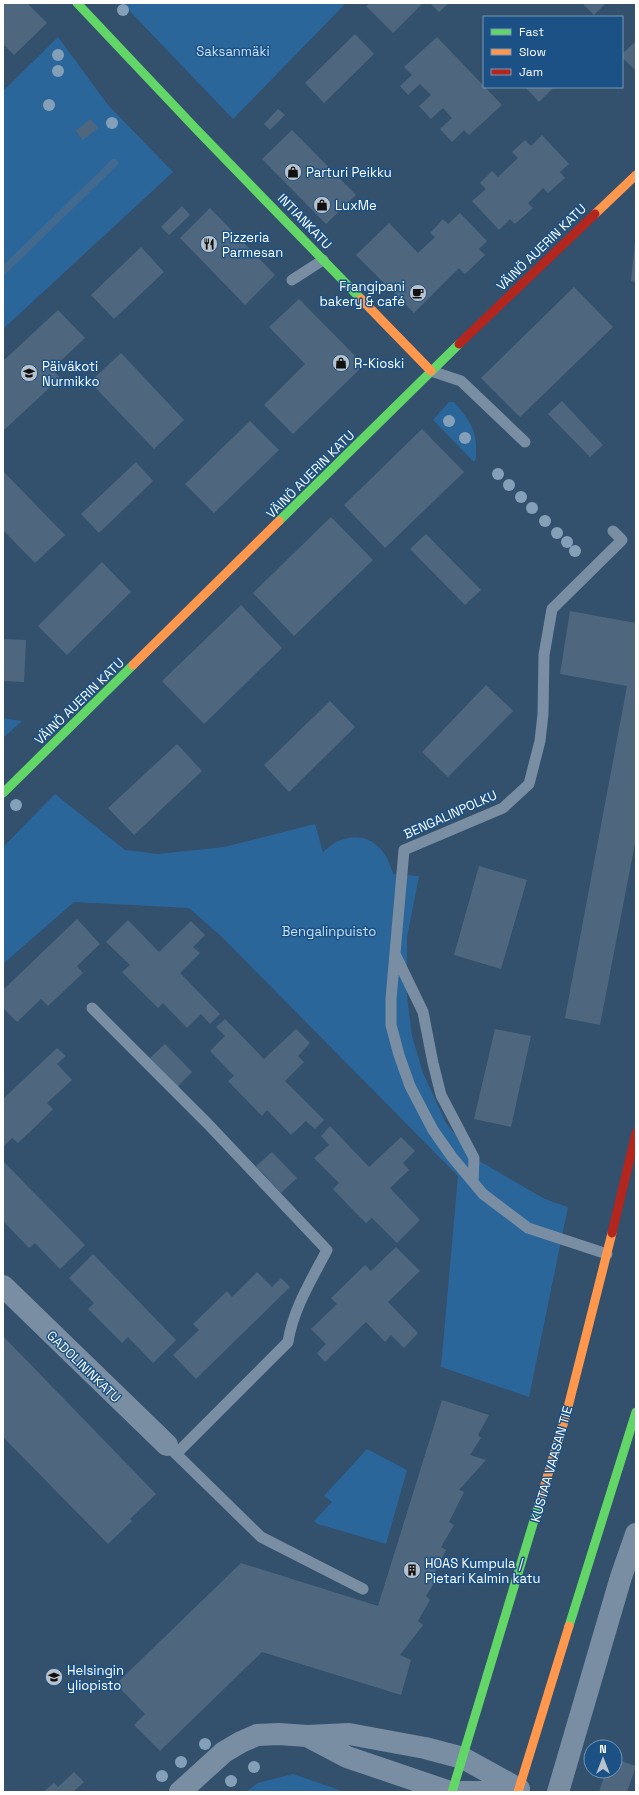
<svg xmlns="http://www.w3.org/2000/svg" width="639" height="1795" viewBox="0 0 639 1795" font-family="'Space Grotesk',sans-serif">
	<rect width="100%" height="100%" fill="#33506d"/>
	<path fill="#2b669b" d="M122 3H346L233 119Z
		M58 37 108 105 173 172 3 329V91Z
		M449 402H454C467 417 477 429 476 450 476 454 477 458 474 462L433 420Z
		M3 718 22 721 3 738Z
		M55 794 125 850 158 854 224 847 315 824 323 852C352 825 384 837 393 874L419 876 407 937V997L412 1036 423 1073 446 1123 474 1158 545 1199 568 1207 529 1397 441 1367 458 1176 223 938 189 908 74 902 3 964V847Z
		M367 1449 407 1470 386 1544 318 1524 314 1521 332 1502 324 1496Z
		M293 1774 345 1792H246L258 1783Z"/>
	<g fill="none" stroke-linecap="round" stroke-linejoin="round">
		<path stroke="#42698e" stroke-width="8" d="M3 271 114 163"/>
	</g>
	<path fill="#4f677e" d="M3 3H27L47 23 14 55 3 44Z
		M370 3H423L393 33 366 6Z
		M430 3H449L439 12Z
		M582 3H606L594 15Z
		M355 34 374 54 324 103 305 83Z
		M437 37 502 105 469 135 464 130 452 142 440 129 452 118 443 108 431 119 419 106 431 95 420 84 408 95 400 86 412 75 404 67Z
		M636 41V71L622 57V54Z
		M525 87H554L539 102Z
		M278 109 285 115 270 130 264 124Z
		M90 119 98 128 83 140 76 131Z
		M292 130 356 195 326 224 262 159Z
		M542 135 569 164 560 172 565 178 548 193 543 188 528 203 533 208 515 224 510 219 499 230 472 201 486 189 480 183 492 171 498 177 518 158 512 152 525 140 531 146Z
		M182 206 190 215 169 235 161 227Z
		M210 208 275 275 245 305 180 238Z
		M460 213 487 241 479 249 485 255 465 274 459 268 414 313 356 255 389 223 418 253 435 237 430 233 443 219 448 224Z
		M635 242H636V282L631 281Z
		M141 247 164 272 114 319 91 295Z
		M574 287 613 327 520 417 481 378Z
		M299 299 364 365 293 434 264 405 305 364 269 327Z
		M58 310 85 338 52 369 60 378 3 431V361Z
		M121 353 184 420 154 449 90 382Z
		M562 401 603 445 590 457 548 414Z
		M250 421 279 450 214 513 185 484Z
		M422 429 464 472 385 548 344 505Z
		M136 462 153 481 99 533 81 514Z
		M3 471 65 535 35 563 3 530Z
		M331 517 373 560 294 636 253 593Z
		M426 534 481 590 465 605 410 549Z
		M102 562 131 592 67 655 38 626Z
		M241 605 282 648 204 724 162 681Z
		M570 611 636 623V838L600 1025 565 1018 627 686 560 674Z
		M3 639 26 640 24 682 3 681Z
		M486 685 513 711 448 777 422 752Z
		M330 701 355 727 289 792 264 765Z
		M177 744 202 771 134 835 108 808Z
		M479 866 527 880 501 969 454 955Z
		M77 919 100 944 77 966 83 973 48 1006 41 999 17 1022 3 1008V990Z
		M128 920 159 952 191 921 205 935 193 947 200 953 180 973 220 1014 210 1024 201 1014 187 1028 163 1003 158 1008 122 972 130 965 106 942Z
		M225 1019 264 1059 296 1029 310 1043 298 1056 304 1062 285 1081 324 1120 315 1129 306 1121 291 1135 267 1110 262 1116 228 1081 234 1076 210 1051 225 1036 216 1027Z
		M495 1029 531 1036 511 1127 474 1119Z
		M165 1044 192 1072 177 1087 150 1058Z
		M57 1048 66 1056 57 1064 72 1080 47 1103 53 1109 37 1125 18 1143 12 1138 3 1147V1099Z
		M330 1126 369 1167 401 1137 415 1151 403 1163 409 1170 390 1188 420 1220 397 1243 372 1218 366 1223 352 1209 333 1189 339 1183 314 1158 329 1145 321 1136Z
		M272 1152 297 1178 281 1193 256 1166Z
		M3 1161 85 1245 60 1269 35 1243 29 1248 3 1221Z
		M396 1247 420 1271 388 1302 418 1333 404 1348 391 1335 385 1342 366 1322 325 1362 317 1353 326 1344 311 1329 337 1304 331 1298 365 1265 371 1271Z
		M93 1254 176 1340 153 1363 128 1337 122 1343 88 1309 94 1303 69 1278Z
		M257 1272 272 1287 281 1278 290 1287 196 1379 173 1355 199 1330 193 1324 227 1291 232 1297Z
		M3 1336 156 1494 130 1519 132 1521 108 1544 3 1437Z
		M442 1400 489 1415 478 1435 481 1438 470 1455 486 1460 459 1490 464 1492 449 1522 454 1525 441 1547 446 1550 432 1577 436 1580 426 1596 430 1600 418 1621 423 1625 400 1655 411 1660 401 1695 262 1652 160 1751 134 1725 145 1714 116 1684 241 1563 378 1606Z
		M615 1759 636 1766 627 1792H599L606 1771H615Z
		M74 1772 84 1782 73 1792H43L54 1783 58 1787Z"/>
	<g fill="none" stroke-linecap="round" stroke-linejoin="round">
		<path stroke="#798ea3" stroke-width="11" d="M292 280 323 260
			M431 371 461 381 525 442
			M395 954 423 1012 433 1063 441 1095 474 1158 473 1182
			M92 1008 207 1123 327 1250C312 1279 293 1309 288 1342L176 1454
			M607 1254 528 1228 483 1194 452 1157 433 1130 410 1086 399 1055 391 1025V999L404 850 503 808 529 784 540 741 543 714 544 655 552 609 622 540 613 531
			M171 1449 261 1537 363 1589"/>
		<path stroke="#798ea3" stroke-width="22" d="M3 1286 167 1445
			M307 1736 347 1757 450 1792
			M180 1792 224 1752 241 1742 257 1735 279 1734 307 1736 349 1734 425 1748 463 1758 519 1789
			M463 1792 519 1789
			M558 1792 621 1577 636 1534"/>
		<path stroke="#63d668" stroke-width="9" d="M77 3 198 131 361 299
			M279 521 459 344
			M3 793 133 665
			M569 1626 636 1412
			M452 1792 542 1494"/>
		<path stroke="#ff974d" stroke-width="9" d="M595 214 636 175
			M361 299 431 371
			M133 665 279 521
			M542 1494 566 1415 612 1233
			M518 1792 569 1626"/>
		<path stroke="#b3261e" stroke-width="9" d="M459 344 595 214
			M612 1233 636 1133"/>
	</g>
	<g fill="#84a0b9">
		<circle cx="123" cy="10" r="6"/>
		<circle cx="58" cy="55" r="6"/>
		<circle cx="58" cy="71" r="6"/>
		<circle cx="49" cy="105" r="6"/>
		<circle cx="112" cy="123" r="6"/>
		<circle cx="449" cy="421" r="6"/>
		<circle cx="465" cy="438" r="6"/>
		<circle cx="498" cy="474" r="6"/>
		<circle cx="509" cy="485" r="6"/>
		<circle cx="521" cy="497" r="6"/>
		<circle cx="532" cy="508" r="6"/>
		<circle cx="545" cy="521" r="6"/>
		<circle cx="557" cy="533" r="6"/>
		<circle cx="567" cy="542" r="6"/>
		<circle cx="575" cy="551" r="6"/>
		<circle cx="16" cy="805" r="6"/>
		<circle cx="205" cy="1744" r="6"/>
		<circle cx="181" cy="1762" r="6"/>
		<circle cx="254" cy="1767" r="6"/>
		<circle cx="162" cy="1776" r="6"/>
		<circle cx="231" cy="1781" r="6"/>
	</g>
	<defs>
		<symbol id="shop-disc" viewBox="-11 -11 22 22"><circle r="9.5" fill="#b8c2cc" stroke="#1b5185"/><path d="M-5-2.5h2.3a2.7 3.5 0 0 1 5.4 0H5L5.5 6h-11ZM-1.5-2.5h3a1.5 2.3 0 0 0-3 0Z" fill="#111"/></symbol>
		<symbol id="restaurant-disc" viewBox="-11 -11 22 22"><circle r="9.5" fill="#b8c2cc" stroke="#1b5185"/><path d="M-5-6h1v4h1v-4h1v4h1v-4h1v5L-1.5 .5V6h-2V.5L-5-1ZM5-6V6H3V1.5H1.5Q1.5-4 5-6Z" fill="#111"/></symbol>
		<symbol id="cafe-disc" viewBox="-11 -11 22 22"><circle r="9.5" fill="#b8c2cc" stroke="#1b5185"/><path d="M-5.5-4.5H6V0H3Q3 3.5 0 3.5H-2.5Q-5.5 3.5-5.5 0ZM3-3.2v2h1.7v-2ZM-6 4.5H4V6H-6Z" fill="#111"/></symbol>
		<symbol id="school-disc" viewBox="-11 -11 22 22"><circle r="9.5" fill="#b8c2cc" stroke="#1b5185"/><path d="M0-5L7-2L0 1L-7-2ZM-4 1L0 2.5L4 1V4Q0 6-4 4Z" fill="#111"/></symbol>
		<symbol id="building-disc" viewBox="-11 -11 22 22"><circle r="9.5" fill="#b8c2cc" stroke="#1b5185"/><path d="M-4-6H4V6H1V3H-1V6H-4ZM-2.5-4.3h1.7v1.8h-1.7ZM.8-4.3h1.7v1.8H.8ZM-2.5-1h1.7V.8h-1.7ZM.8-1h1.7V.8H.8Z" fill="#111"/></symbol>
		<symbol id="university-disc" viewBox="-11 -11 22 22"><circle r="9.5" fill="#b8c2cc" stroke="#1b5185"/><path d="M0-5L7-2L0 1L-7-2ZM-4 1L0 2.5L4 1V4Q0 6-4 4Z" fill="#111"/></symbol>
	</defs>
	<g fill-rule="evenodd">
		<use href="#shop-disc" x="283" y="162" width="20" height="20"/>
		<use href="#shop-disc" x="312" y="195" width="20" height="20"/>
		<use href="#restaurant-disc" x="199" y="234" width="20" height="20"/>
		<use href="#cafe-disc" x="408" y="283" width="20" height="20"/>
		<use href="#shop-disc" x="331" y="353" width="20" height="20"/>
		<use href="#school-disc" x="19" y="363" width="20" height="20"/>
		<use href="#building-disc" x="402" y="1560" width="20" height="20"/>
		<use href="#university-disc" x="44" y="1667" width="20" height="20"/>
	</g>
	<g text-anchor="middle" stroke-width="3" stroke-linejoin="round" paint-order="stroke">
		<g font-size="13" fill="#c6e1f8" stroke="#1b5185">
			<text x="233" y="56">Saksanmäki</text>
			<text x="329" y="936">Bengalinpuisto</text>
		</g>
		<g font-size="13" fill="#fff" stroke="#1b5185" text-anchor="start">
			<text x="306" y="177">Parturi Peikku</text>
			<text x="335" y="210">LuxMe</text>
			<text x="222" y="242">Pizzeria<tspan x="222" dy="15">Parmesan</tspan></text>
			<text x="405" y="291" text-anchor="end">Frangipani<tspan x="405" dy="15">bakery &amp; café</tspan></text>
			<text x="354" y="368">R-Kioski</text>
			<text x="42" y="371">Päiväkoti<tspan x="42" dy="15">Nurmikko</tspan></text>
			<text x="425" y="1568">HOAS Kumpula /<tspan x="425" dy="15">Pietari Kalmin katu</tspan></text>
			<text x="67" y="1675">Helsingin<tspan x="67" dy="15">yliopisto</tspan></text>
		</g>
		<g font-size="13" fill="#fff" stroke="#1b5185">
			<text transform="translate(305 221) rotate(46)" y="5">INTIANKATU</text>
			<text transform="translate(541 247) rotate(-44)" y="5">VÄINÖ AUERIN KATU</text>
			<text transform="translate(310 474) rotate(-45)" y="5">VÄINÖ AUERIN KATU</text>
			<text transform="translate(79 701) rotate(-44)" y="5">VÄINÖ AUERIN KATU</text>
			<text transform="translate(450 814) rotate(-24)" y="5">BENGALINPOLKU</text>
			<text transform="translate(84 1366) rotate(44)" y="5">GADOLININKATU</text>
			<text transform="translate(551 1464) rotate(-74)" y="5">KUSTAA VAASAN TIE</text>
		</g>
	</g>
	<rect width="639" height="1795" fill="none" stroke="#ffffff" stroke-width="8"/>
	<rect x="483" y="16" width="140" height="72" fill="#1b5185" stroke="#7697b6"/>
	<rect x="491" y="29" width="20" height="6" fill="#63d668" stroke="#7697b6"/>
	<text x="519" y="36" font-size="12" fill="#ffffff">Fast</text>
	<rect x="491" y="49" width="20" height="6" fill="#ff974d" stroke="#7697b6"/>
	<text x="519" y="56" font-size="12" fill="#ffffff">Slow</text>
	<rect x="491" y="69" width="20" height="6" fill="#b3261e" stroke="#7697b6"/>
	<text x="519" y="76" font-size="12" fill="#ffffff">Jam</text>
	<g transform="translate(603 1759)"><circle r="19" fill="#1b5185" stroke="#7697b6"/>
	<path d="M0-3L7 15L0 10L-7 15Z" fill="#b8c2cc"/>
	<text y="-6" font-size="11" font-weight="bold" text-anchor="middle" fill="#ffffff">N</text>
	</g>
</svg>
